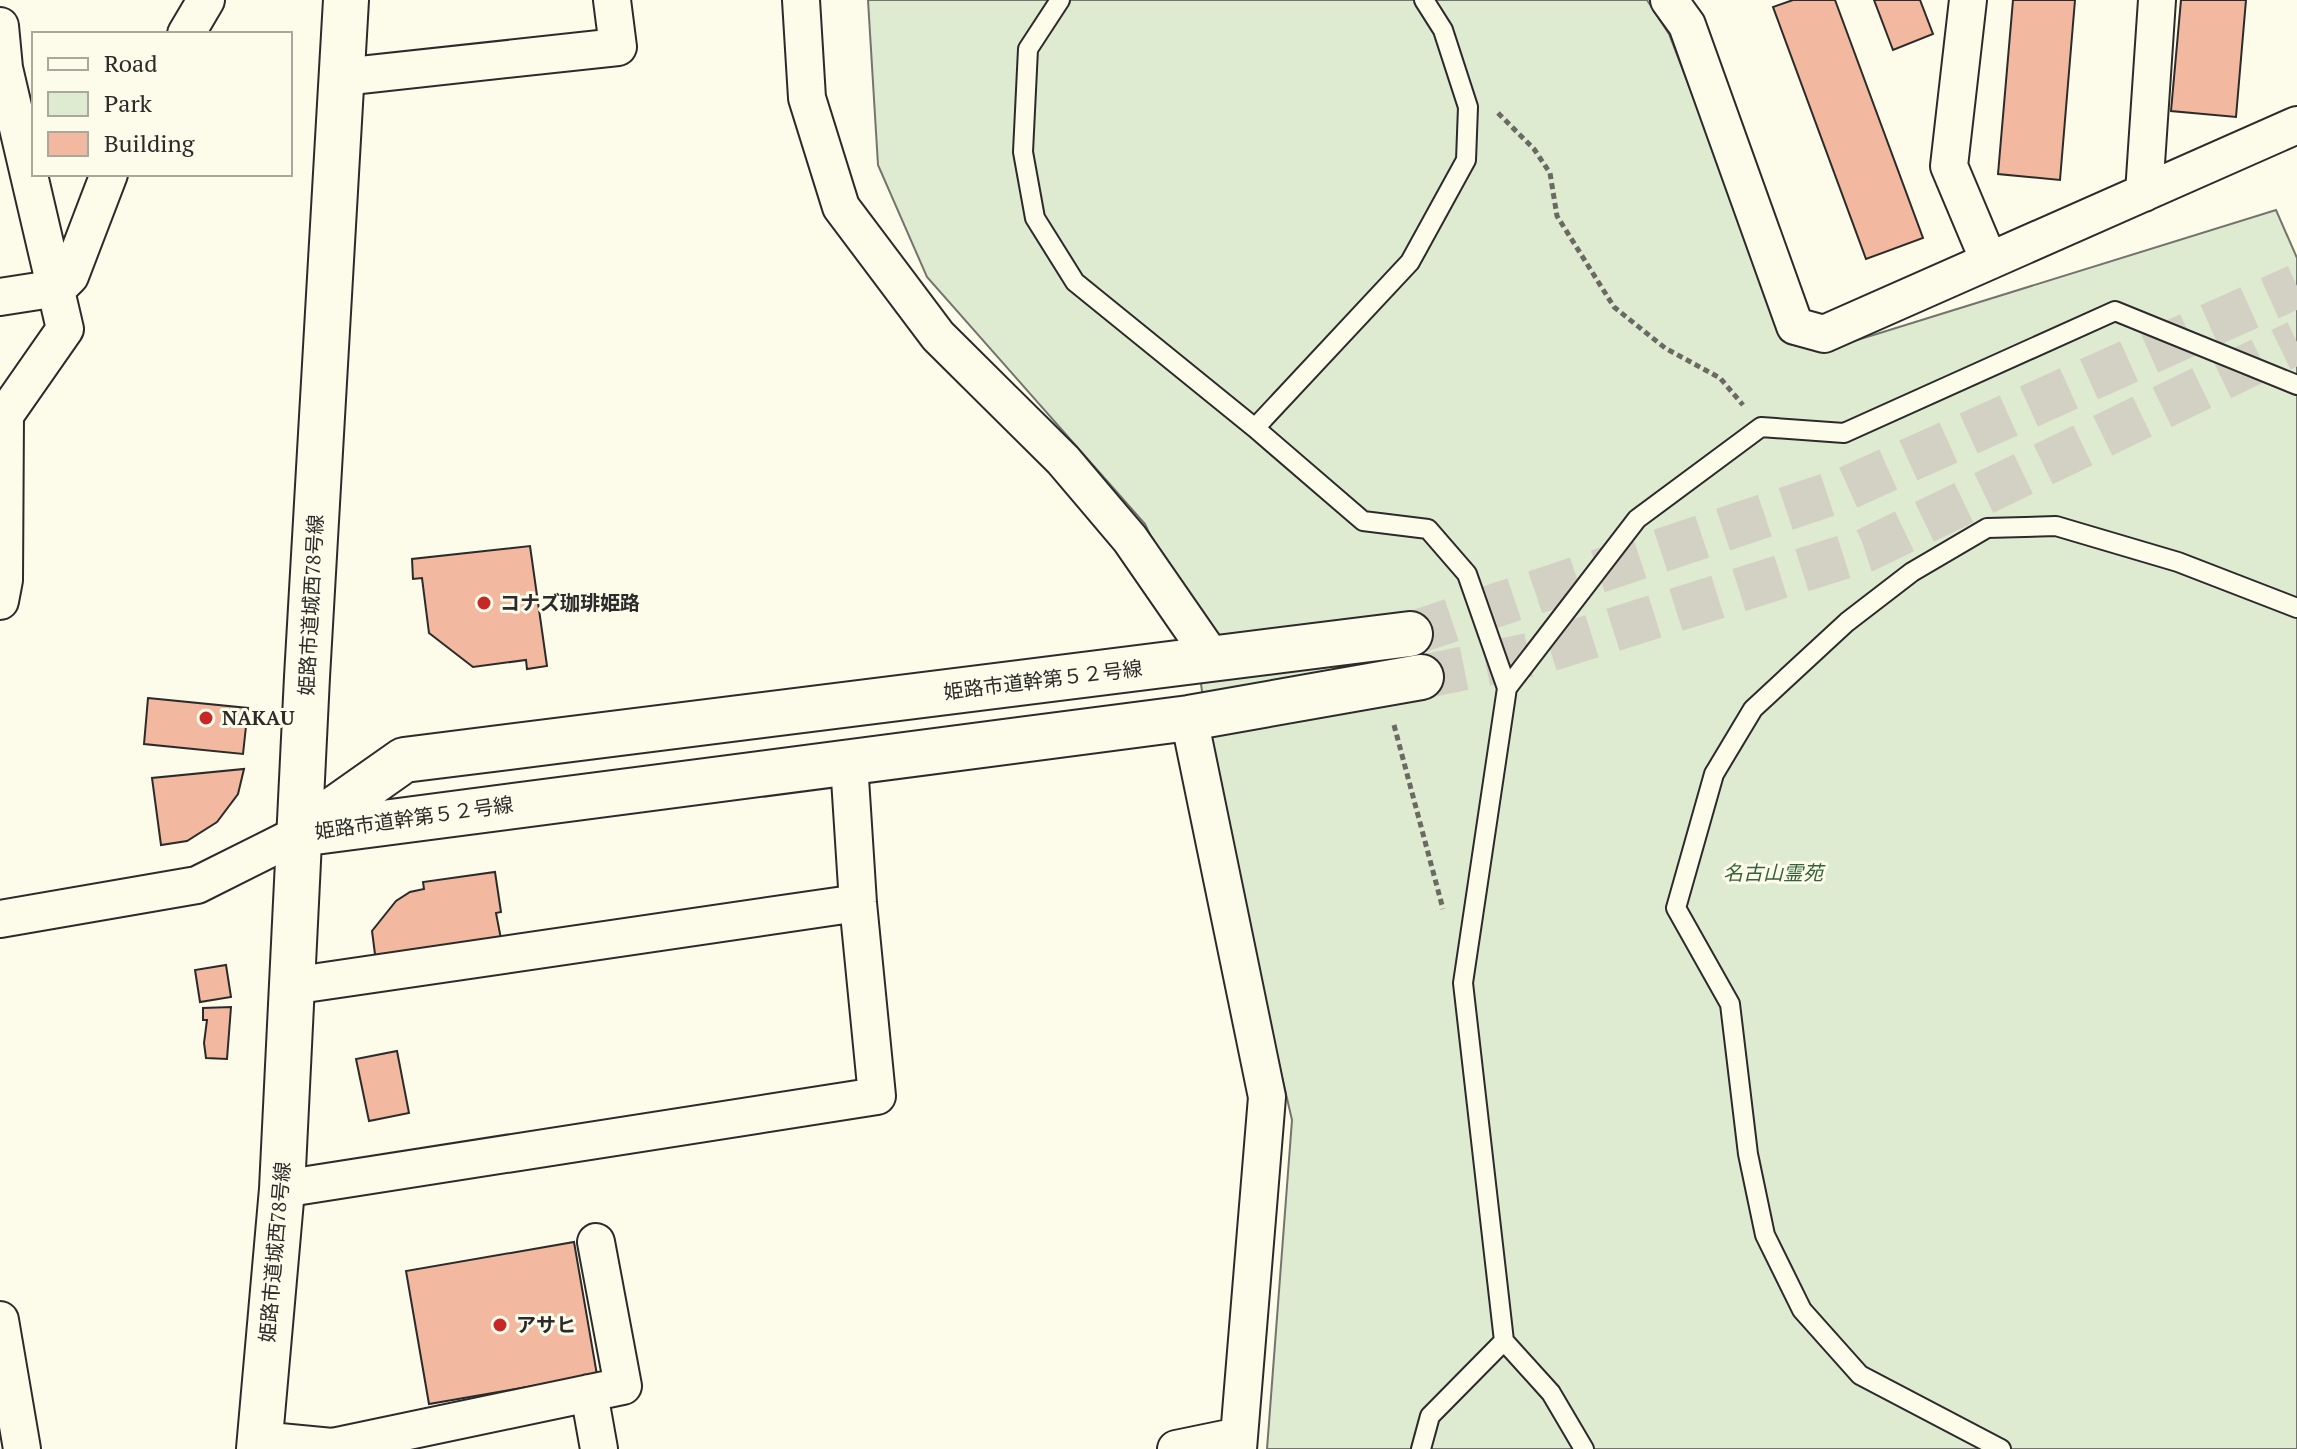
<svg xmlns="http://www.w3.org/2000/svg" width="2297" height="1449" viewBox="0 0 2297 1449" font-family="'PT Serif','Noto Sans JP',serif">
	<rect width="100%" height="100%" fill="#fdfbea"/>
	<path fill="#deebd1" stroke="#74746e" stroke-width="2" d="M868 0H1647L1669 34 1788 344 1822 351 2276 210 2297 258V1449H1267L1292 1120 1212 772 1194 627 1145 524 927 277 878 165Z"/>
	<path fill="#f2b8a0" stroke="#2b2b2b" stroke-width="2" d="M1793 0H1835L1923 238 1866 259 1773 7Z
		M1874 0H1920L1933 34 1893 50Z
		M2013 0H2075L2060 180 1998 174Z
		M2181 0H2246L2236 117 2171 111Z
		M530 546 547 666 527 669 526 660 473 667 429 633 422 578 413 579 412 559Z
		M148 698 248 708 243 754 144 744Z
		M244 769 238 794 217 822 187 841 161 845 152 778Z
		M495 872 501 912 496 913 501 939 376 962 372 931 396 901 410 892 424 889 423 882Z
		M226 965 231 997 200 1002 195 970Z
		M231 1007 227 1059 206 1058 204 1043 207 1020H203V1008Z
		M397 1051 409 1113 369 1121 356 1059Z
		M574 1242 597 1375 429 1404 406 1271Z"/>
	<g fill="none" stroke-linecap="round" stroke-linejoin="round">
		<path stroke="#d3d1c4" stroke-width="44" stroke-dasharray="44 22" stroke-linecap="butt" d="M1410 634 1845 489 2297 286
			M1421 677 1539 653 1866 550 2297 342"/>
		<defs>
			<path id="service" d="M1060 0 1028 49 1023 152 1035 218 1075 282 1255 428 1363 521 1428 529 1467 574 1507 688
				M1255 428 1410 262 1466 160 1468 107 1443 30 1424 0
				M1504 1341 1551 1393 1584 1449
				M1421 1449 1430 1416 1504 1341 1463 983 1507 688 1637 519 1761 427 1844 433 2115 311 2297 385
				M2001 1449 1860 1375 1802 1310 1765 1235 1748 1154 1730 1004 1676 908 1714 774 1753 709 1847 622 1912 572 1987 528 2056 526 2178 562 2297 608"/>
			<path id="minor" d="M801 0 807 98 841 207 938 336 1063 460 1130 539 1213 659
				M1669 0 1687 25 1795 326 1824 334 2297 125
				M1968 0 1949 166 1989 261
				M0 26 4 68 65 329 5 415 4 580 0 601
				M186 34 206 0
				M342 77 618 47 612 0
				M2144 193 2157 0
				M0 297 58 288 70 276 109 174
				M1189 718 1267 1097 1238 1449
				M0 919 197 885 299 834
				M291 986 858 903
				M282 1189 877 1096 858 903 849 763
				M0 1320 22 1449
				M589 1393 599 1449
				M259 1440 332 1447 623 1386 596 1242
				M1176 1449 1239 1436"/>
			<path id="tertiary" d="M307 833 1189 718 1421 677
				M299 834 404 760 1410 634
				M259 1449 282 1189 307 677 346 0"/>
		</defs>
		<use href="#service" stroke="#2b2b2b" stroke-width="22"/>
		<use href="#minor" stroke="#2b2b2b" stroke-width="40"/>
		<use href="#tertiary" stroke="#2b2b2b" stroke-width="48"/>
		<path stroke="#6a6964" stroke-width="5" stroke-dasharray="6 4" stroke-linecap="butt" d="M1498 113 1534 149 1550 173 1557 216 1614 307 1665 348 1720 378 1743 405
			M1394 725 1443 909"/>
		<use href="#service" stroke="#fdfbea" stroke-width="18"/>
		<use href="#minor" stroke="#fdfbea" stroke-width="36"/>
		<use href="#tertiary" stroke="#fdfbea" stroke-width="44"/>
	</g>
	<g fill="#c62828" stroke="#fdfbea" stroke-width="3">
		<circle cx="484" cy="603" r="8"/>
		<circle cx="206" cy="718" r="8"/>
		<circle cx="500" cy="1325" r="8"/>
	</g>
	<g text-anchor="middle" stroke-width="6" stroke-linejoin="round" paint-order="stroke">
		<g font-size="20" font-weight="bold" fill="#2b2b2b" stroke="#fdfbea" text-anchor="start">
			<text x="500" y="610">コナズ珈琲姫路</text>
			<text x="222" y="725">NAKAU</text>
			<text x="516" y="1332">アサヒ</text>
		</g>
		<g font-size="20" fill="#2b2b2b" stroke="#fdfbea">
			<text transform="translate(311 605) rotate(-87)" y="7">姫路市道城西78号線</text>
			<text transform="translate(1043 680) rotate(-7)" y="7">姫路市道幹第５２号線</text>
			<text transform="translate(414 818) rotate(-8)" y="7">姫路市道幹第５２号線</text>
			<text transform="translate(275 1252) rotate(-85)" y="7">姫路市道城西78号線</text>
		</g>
		<g font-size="20" font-style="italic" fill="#34623c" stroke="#fdfbea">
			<text x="1773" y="880">名古山霊苑</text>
		</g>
	</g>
	<rect x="32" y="32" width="260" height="144" fill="#fdfbea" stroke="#a9a89e" stroke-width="2"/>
	<rect x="48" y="58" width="40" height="12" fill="#fdfbea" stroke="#a9a89e" stroke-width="2"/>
	<text x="104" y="72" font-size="24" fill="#2b2b2b">Road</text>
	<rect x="48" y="92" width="40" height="24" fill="#deebd1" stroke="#a9a89e" stroke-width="2"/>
	<text x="104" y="112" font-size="24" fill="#2b2b2b">Park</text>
	<rect x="48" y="132" width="40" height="24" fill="#f2b8a0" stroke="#a9a89e" stroke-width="2"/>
	<text x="104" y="152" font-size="24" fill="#2b2b2b">Building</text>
</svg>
